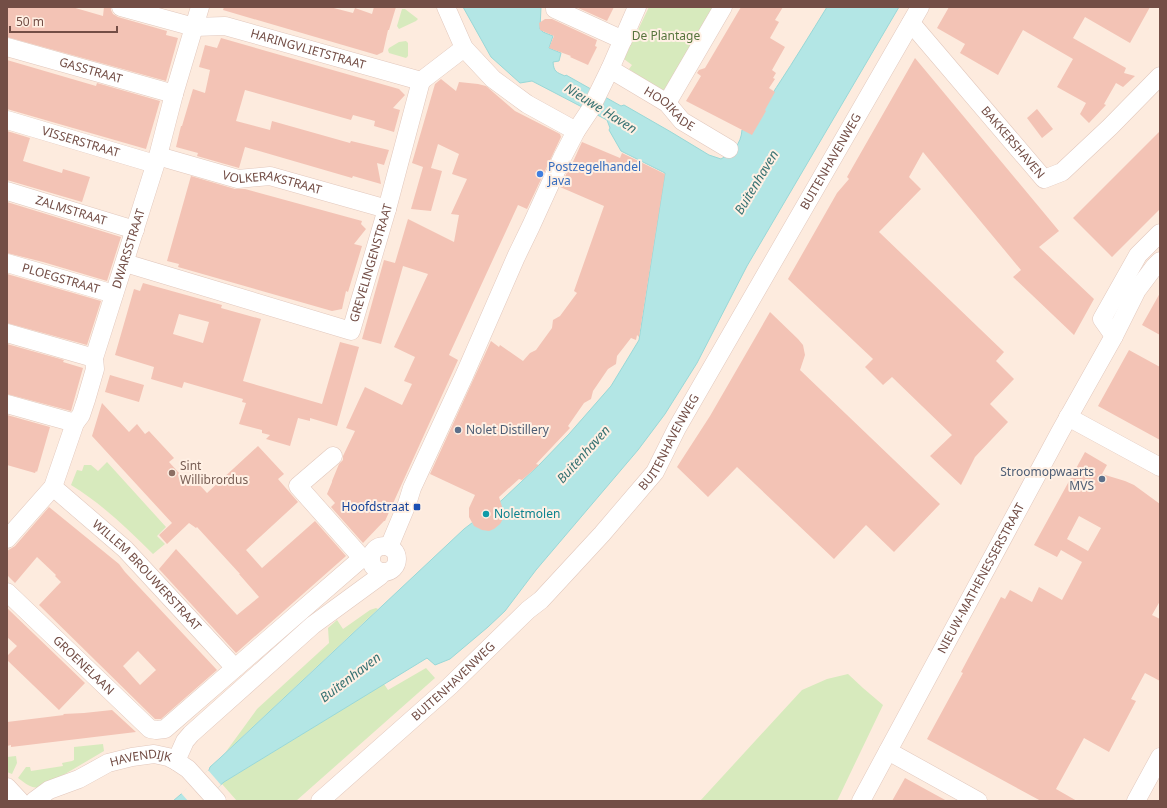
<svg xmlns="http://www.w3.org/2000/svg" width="1167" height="808" viewBox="0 0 1167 808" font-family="'Noto Sans',sans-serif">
	<rect width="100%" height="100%" fill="#fdebde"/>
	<path fill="#d7eabd" d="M649 7H717L662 93 629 69 632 65 624 59Z
		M402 9H405L418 19 416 21 399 29 397 26Z
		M406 41 408 43V56L406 58 389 53 388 50 389 48 399 42Z
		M107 462 166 527 157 536 165 544 153 554C128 529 102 504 71 485L77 470 82 471 84 465H91L98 471Z
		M376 608 378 609 225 753 257 709 329 643 328 628 337 620 343 629 370 610Z
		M426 668 435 678 296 801H237L222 784 224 782 384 684 388 690Z
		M848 674 863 688 883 705 837 801H700L802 690 827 679Z
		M103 744 104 751 43 787C33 790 26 784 18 778L26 767H30L31 771 63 766 62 763 72 761 74 760V747Z
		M16 756 17 763 12 774 7 772V757Z"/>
	<path fill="#b3e6e5" stroke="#99d8d7" d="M463 7H541L540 29 543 32 553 36 549 48 561 53 559 61 553 62C554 72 556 72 565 76L566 75 621 106 624 105 671 132 709 155 721 159C733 152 741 144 742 130 754 125 770 97 778 85 795 59 811 33 827 7H899L747 266 697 363 665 414 638 450 536 570 505 611 488 627 450 659 435 665 427 658 224 782 202 801H173L209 770 210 767 220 758 464 529 502 500 539 465 569 434 611 386 639 340 665 173 621 151 609 130 610 128 607 120 532 81 520 83 491 57Z"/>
	<path fill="#fdebde" d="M208 770 221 785 203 801H188L181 793Z"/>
	<path fill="#f3c3b5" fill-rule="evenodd" d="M7 7H72L103 16 104 7H111V10L113 14 118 17 167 31 166 35 178 38 166 81 7 37Z
		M224 7H330L353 13 355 8 372 14 374 7H396L389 30H388L383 52 377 55 223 10Z
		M576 7H614L607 21Z
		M741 7H783L775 20 779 22 770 38 785 47 772 70 776 73 773 78 775 79 769 88 775 92 765 110 766 111 752 135 686 101 701 76 697 73 699 70 705 68Z
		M949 7H1150L1130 43 1085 17 1073 38 1126 68 1124 73 1135 76 1123 87 1116 83 1104 104 1106 105 1089 123 1080 114 1086 103 1057 87 1073 59 1023 30 998 75 960 53 965 44 937 28Z
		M545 19H552L597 40 595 46 597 47 588 65 570 57 571 56 549 48 554 36 540 30 539 23Z
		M221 38 399 89 405 95 393 108 400 110 394 132 374 126 375 121 353 115 351 120 245 90 236 121 270 130 272 121 350 143 351 141 389 150 384 165 377 163 381 184 353 176 352 178 245 147 239 168 197 156 198 153 176 147 181 126H182L193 89 205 93 210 70 199 67 205 45 217 48Z
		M915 58 1059 231 1039 247 1094 299 1074 335 1013 277 1021 270 923 152 909 177 921 189 879 232 1004 352 996 361 1014 379 990 404 1008 422 975 457 961 485 930 456 952 435 892 377 883 385 865 367 873 359 788 279 837 193 849 179 847 177Z
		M7 60 96 86 97 83 160 101 146 149 7 109Z
		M441 79 456 91 459 82 478 84 486 86 515 111 560 134 561 137 527 209 518 205 449 355 458 360 385 521H384L363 543 331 507 335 503 327 494 332 482V481L339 464 343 460V456L355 431 346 428 365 387 402 405 412 384 404 381 415 357 394 347 428 274 403 266 381 344 362 339 384 260 395 263 408 219 454 242 459 215 451 214 467 179 452 174 459 154 438 144 431 168 442 171 431 211 411 209 423 167 412 163 435 84Z
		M1037 109 1053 129 1042 138 1027 118Z
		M7 131 30 138 23 161 62 173 63 169 90 177 82 202 7 180Z
		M1160 131V209L1112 257 1073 218Z
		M582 142 620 158 622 153 665 174 639 337 637 335 636 340 631 338 617 356 616 364 608 369 593 391 591 399 584 403 568 426 570 428 536 464 539 465 522 480 519 479 499 497 504 513 503 519 500 524 494 529 489 531 482 530 474 526 469 517V508L475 495 430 474 491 341 499 347 500 345 523 361 530 353 536 350 552 328 553 320 560 316 577 293 574 291 604 206 560 187 572 162V164Z
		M191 176 235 189H245L362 221 361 224 366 229 354 244 362 246 348 292 346 291 342 309 332 311 178 267 179 264 167 261Z
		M7 202 121 237 107 281 43 262 7 253Z
		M7 274 101 301 87 345 7 323Z
		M143 283 222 305 221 308 261 319 243 381 322 404 340 342 359 347 337 426 310 418V421L298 418 290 446 266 439 270 435 262 433V430L239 424 246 403 242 402 243 399 184 382 182 388 151 379 154 367 115 355 134 289 140 291ZM179 314 209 322 203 343 173 334Z
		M1160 293V335L1142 325Z
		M770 312 798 339 803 345 805 355 800 370 940 504 894 552 866 525 834 559 737 467 708 497 677 467 710 416Z
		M7 344 64 360 63 362 83 368 71 411 7 394Z
		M1129 350 1160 367V440L1098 406Z
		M110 375 144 385 139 402 105 392Z
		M102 403 129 432 137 424 145 434 149 431 174 458 169 462 191 486 196 481 207 493 258 446 284 474 278 479 298 502 246 550 262 568 315 521 346 556 236 653 159 569 176 549 237 615 259 597 239 574H240L197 527 196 528 189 523 167 544 159 535 172 523 92 436Z
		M7 415 50 427 37 472 36 471 35 473 7 465Z
		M1085 452 1107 465 1102 474 1125 481 1134 485 1160 504V601L1152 615 1160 619V681L1145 673 1131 699 1136 701 1109 752 1084 738 1056 789 1077 801H1041L927 739 963 673 961 672 1001 597 1005 599 1010 590 1032 602 1039 587 1062 600 1082 562 1061 550 1057 557 1034 545ZM1079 516 1101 528 1088 551 1067 539Z
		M49 507 119 564 125 572 217 670 161 719H155L39 605 61 582 55 576 56 575 37 557 15 583 7 575V551L15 546ZM138 651 156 670 140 685 123 666Z
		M7 608 85 683 59 710 7 660V656L17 646 7 637Z
		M112 710 136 732 11 747V745L7 746V722L64 715 63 714 84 713Z
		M905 778 947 801H892Z"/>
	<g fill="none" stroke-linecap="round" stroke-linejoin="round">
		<defs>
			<g id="minor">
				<path id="s1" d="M121 7 194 27 225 26 421 81"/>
				<path d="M446 7 464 48 493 79 527 104 576 131"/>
				<path d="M555 7V9L623 40"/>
				<path id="s2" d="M911 23 1044 179 1062 172 1110 127 1160 76"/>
				<path id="s3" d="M7 47 174 94"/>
				<path id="s4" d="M610 69 667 103 682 121 729 149"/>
				<path d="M421 81 464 48"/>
				<path d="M667 103 723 7"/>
				<path id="s5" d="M7 120 155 164"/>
				<path id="s6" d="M158 156 238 179 270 176 387 209"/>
				<path id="s7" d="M7 191 135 230"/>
				<path id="s8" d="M7 263 114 294"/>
				<path id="s9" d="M125 263 351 331 387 209 421 81"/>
				<path d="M7 333 94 358"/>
				<path d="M1114 336 1102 319 1138 255 1160 233"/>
				<path d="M7 404 75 423"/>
				<path d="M1068 417 1160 467"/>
				<path d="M333 456 298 486 362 558"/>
				<path id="s10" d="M53 487 125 549 235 668"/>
				<path id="s11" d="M7 539 53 487 75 423 81 415 86 400 95 369 94 358 158 156 174 94 200 7"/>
				<circle cx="384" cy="559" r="13"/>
				<path d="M389 547 407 504 412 488 464 376 516 257 531 226 562 158 576 131 590 110 610 69 637 7"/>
				<path id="s12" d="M7 592 150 729 156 730 165 729 362 558 370 559"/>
				<path d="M888 751 978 801"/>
				<path d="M176 761 185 741 191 734 313 625 380 576 381 572"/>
				<path d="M7 787 20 801"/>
				<path id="s13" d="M34 801 49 790 79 779 108 763 132 757 154 754 168 757 176 761 188 769 217 801"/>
				<path id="s14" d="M320 801 450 686 528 610 541 600 602 534 655 472 677 428 920 7"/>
				<path id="s15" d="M861 801 1060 432 1114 336 1137 290 1155 266 1160 261"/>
				<path d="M1136 801 1160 757"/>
			</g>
		</defs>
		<use href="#minor" stroke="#e2c8bd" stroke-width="19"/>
		<use href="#minor" stroke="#fff" stroke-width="18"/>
	</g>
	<circle fill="#3f7fe0" stroke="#fff0e4" stroke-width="1.5" cx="540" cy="174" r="4"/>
	<g fill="#5c6f8a" stroke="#fff0e4" stroke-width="1.5">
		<circle cx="458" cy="430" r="4"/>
		<circle cx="1102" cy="479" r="4"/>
	</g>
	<circle fill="#8d6e63" stroke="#fff0e4" stroke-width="1.5" cx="172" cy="473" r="4"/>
	<rect fill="#1a4fb4" stroke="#fff0e4" stroke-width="1.5" x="413" y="503" width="8" height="8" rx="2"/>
	<circle fill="#0f9aa8" stroke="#fff0e4" stroke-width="1.5" cx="486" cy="514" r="4"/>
	<g text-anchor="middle" stroke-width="4" stroke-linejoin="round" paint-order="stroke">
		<g font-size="12" fill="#56743c" stroke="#fff0e4">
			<text x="666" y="40">De Plantage</text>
		</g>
		<g font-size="12" fill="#734e46" stroke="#fff0e4">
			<text dy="4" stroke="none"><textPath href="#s1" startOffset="193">HARINGVLIETSTRAAT</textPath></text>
			<text dy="4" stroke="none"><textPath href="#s3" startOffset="87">GASSTRAAT</textPath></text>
			<text dy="4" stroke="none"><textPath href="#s4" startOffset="72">HOOIKADE</textPath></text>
			<text dy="4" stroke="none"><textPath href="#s2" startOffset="157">BAKKERSHAVEN</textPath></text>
			<text dy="4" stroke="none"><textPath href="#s5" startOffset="77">VISSERSTRAAT</textPath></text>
			<text dy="4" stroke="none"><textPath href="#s14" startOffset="827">BUITENHAVENWEG</textPath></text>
			<text dy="4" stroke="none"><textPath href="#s6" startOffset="118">VOLKERAKSTRAAT</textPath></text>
			<text dy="4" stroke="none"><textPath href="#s7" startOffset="67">ZALMSTRAAT</textPath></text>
			<text dy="4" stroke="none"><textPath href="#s11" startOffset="321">DWARSSTRAAT</textPath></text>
			<text dy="4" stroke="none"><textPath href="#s9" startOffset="307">GREVELINGENSTRAAT</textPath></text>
			<text dy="4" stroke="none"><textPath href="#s8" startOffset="56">PLOEGSTRAAT</textPath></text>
			<text dy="4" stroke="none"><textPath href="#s14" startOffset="503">BUITENHAVENWEG</textPath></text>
			<text dy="4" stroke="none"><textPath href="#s10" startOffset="129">WILLEM BROUWERSTRAAT</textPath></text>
			<text dy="4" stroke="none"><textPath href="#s15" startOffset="253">NIEUW-MATHENESSERSTRAAT</textPath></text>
			<text dy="4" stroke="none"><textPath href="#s12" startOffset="106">GROENELAAN</textPath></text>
			<text dy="4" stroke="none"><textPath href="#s14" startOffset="179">BUITENHAVENWEG</textPath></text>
			<text dy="4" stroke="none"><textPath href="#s13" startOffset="117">HAVENDIJK</textPath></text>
		</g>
		<g font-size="12" fill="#366cbe" stroke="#fff0e4" text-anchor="start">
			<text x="548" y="171">Postzegelhandel<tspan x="548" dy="14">Java</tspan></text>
		</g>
		<g font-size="12" fill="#4e5e75" stroke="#fff0e4" text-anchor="start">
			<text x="466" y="434">Nolet Distillery</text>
			<text x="1094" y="476" text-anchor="end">Stroomopwaarts<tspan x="1094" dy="14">MVS</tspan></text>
		</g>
		<g font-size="12" fill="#785e54" stroke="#fff0e4" text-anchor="start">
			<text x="180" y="470">Sint<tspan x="180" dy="14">Willibrordus</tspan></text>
		</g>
		<g font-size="12" fill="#164399" stroke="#fff0e4" text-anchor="end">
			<text x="409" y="511">Hoofdstraat</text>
		</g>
		<g font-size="12" fill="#0d838f" stroke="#fff0e4" text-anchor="start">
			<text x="494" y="518">Noletmolen</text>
		</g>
		<g font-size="13" font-style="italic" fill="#377272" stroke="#fff0e4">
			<text transform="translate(601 108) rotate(32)" y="5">Nieuwe Haven</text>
			<text transform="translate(756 182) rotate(-59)" y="5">Buitenhaven</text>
			<text transform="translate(583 454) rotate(-48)" y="5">Buitenhaven</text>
			<text transform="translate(350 677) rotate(-37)" y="5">Buitenhaven</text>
		</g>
	</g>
	<rect width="1167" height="808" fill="none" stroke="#734e46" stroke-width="16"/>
	<path d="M10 26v6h107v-6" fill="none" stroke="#734e46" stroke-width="2"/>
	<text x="16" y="26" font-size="12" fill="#734e46" stroke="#fff0e4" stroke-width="3" paint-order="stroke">50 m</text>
</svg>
